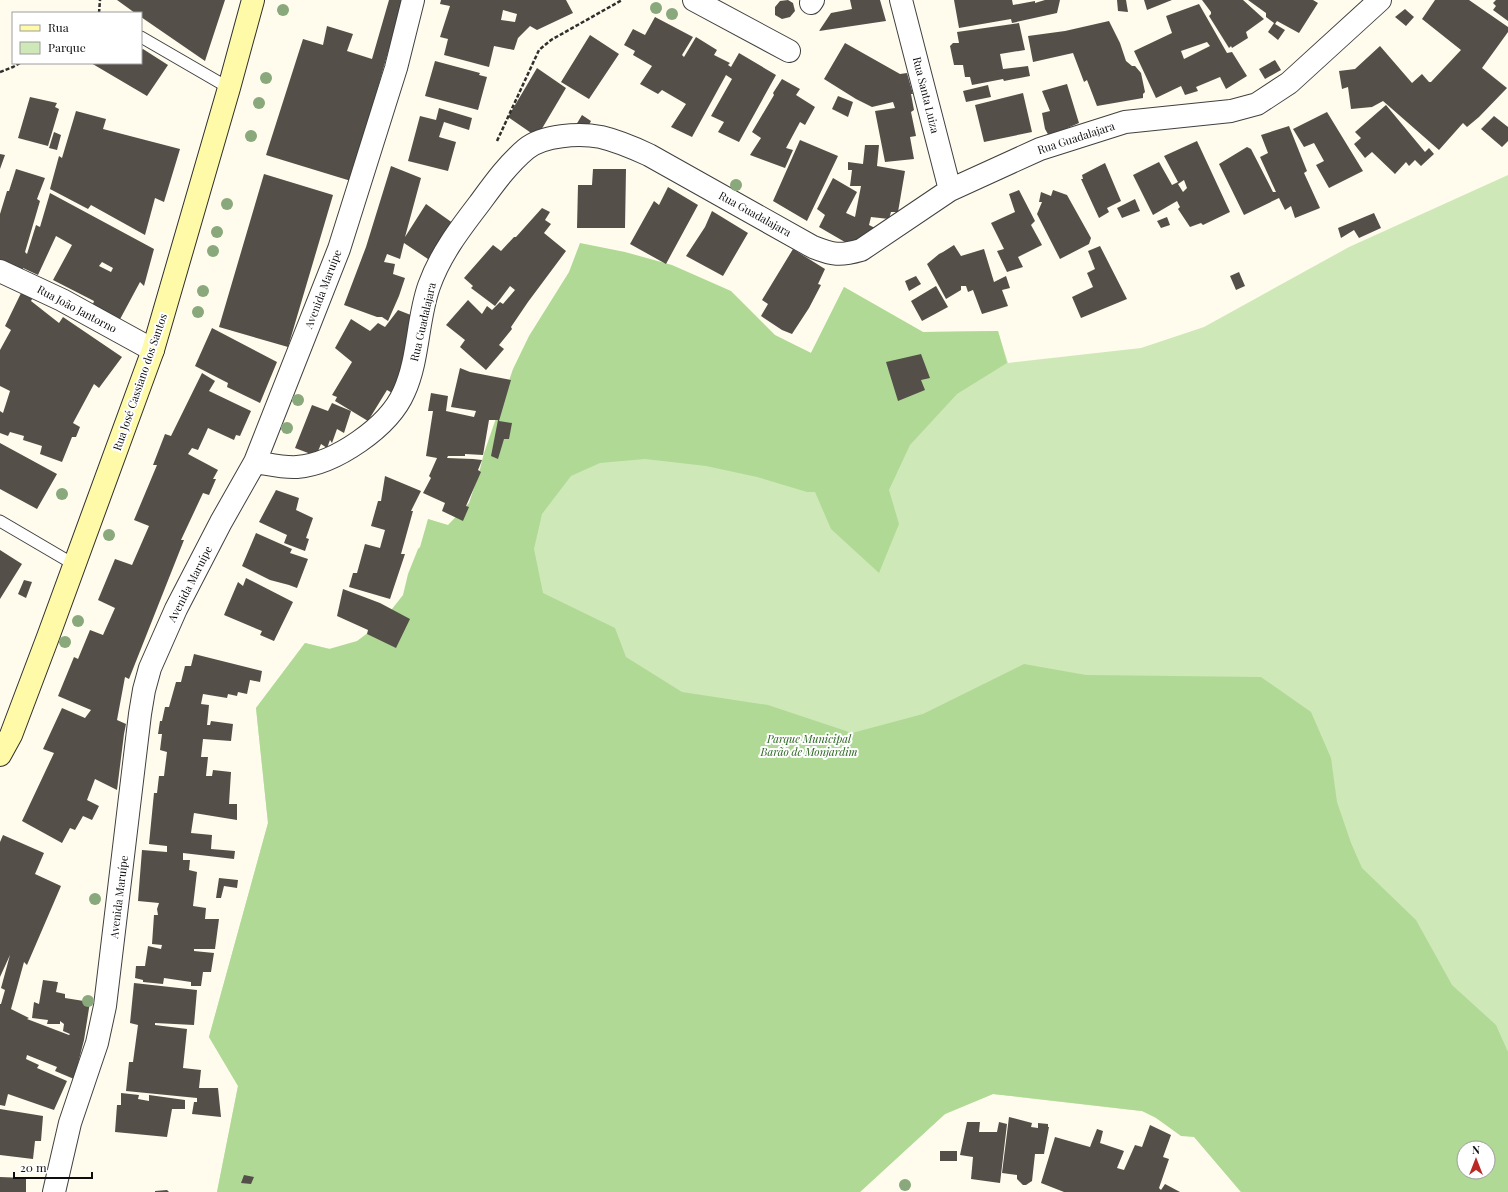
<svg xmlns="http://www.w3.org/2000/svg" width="1508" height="1192" viewBox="0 0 1508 1192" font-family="'Playfair Display',serif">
	<rect width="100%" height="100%" fill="#fffced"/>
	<path fill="#cee9b7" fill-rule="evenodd" d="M1508 175V1192H1241L1176 1115 993 1094 945 1114 860 1192H217L238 1086 209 1037 268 823 256 708 305 643 408 667 428 519 477 535 593 247 811 353 844 287 923 332 998 331 1008 363 1141 348 1204 327 1349 247ZM1464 1148H1488V1172H1464Z"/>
	<path fill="#b0d996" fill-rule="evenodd" d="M580 243 625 252 672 265 731 291 775 335 811 353 844 287 923 332 998 331 1007 363 957 394 910 445 889 490 899 524 879 573 831 529 815 492H807L757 477 706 466 645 459 600 463 571 476 542 514 534 549 543 593 615 628 626 657 682 692 768 705 852 733 923 714 1024 664 1086 675 1261 677 1311 712 1331 758 1337 802 1351 843 1362 868 1416 920 1452 985 1496 1025 1508 1052V1192H1241L1194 1137 1181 1136 1156 1118 1142 1111 993 1094 945 1114 860 1192H217L238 1086 209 1037 268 823 256 708 305 643 329 649 357 641 381 623 403 595 408 574 418 549 420 547 428 519 448 525 469 503 479 473 484 453 513 369 529 336 569 272ZM1464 1148H1488V1172H1464Z"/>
	<path fill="#554f49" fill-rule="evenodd" d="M117 0H225L205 61 141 17V13H135Z
		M389 0H403L351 181 266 155 303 39 323 45 327 26 353 34 347 51 372 59Z
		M441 0H566L573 13 537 30 530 26 518 38 514 50 494 46 489 67 444 55 448 39 440 37 450 6 440 4ZM503 10 517 14 515 22 501 20Z
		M788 0 793 3 795 11 790 17 782 19 775 15V7L780 1Z
		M850 0H880L886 21 819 31 831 13 852 9Z
		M954 0H1012L1013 5 1035 1V3L1045 0H1060L1057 13 1012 23 1011 19 959 28Z
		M1117 0H1126L1128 12 1118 11Z
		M1144 0H1172L1147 10Z
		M1202 0H1243L1264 19 1246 32 1248 38 1232 48 1231 46 1229 48 1209 16 1211 14V12Z
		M1248 0H1313L1318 3 1299 33 1277 21 1275 24 1285 30 1278 40 1268 32 1274 23 1266 17V13Z
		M1435 0H1469L1508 27V32L1482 68 1507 88 1479 117 1467 127 1463 123 1439 150 1383 101 1372 107 1351 109 1348 87 1342 89 1339 71 1355 69 1380 46 1412 83 1422 74 1429 82H1431L1461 50 1422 19Z
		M1496 0H1508V21L1493 10 1496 6 1493 3Z
		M1199 4 1227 53 1232 52 1247 76 1226 89 1220 77 1196 87 1198 91 1185 95 1181 86 1156 98 1134 51 1172 33 1166 16ZM1207 42 1210 46 1184 59 1181 51Z
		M1405 9 1414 17 1406 26 1395 17Z
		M655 17 693 37 682 55 684 57 696 37 717 50 714 55 730 63 728 65 731 67 739 53 776 75 739 142 718 132 724 122 711 116 732 79 726 75 692 137 671 127 686 104 662 90 658 94 640 84 652 66 633 55 635 51 624 45 633 29 645 35Z
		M1109 21 1120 43 1126 61 1132 66H1135L1141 73 1145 92 1143 94V98L1097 106 1087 80 1084 82 1073 53 1033 62 1028 36 1065 31Z
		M1019 23 1025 50 1000 54 1003 69 1028 66 1030 76 1004 81 1003 79 972 85 970 77H965L963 65H954L950 46 953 43H959L957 32Z
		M590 35 619 54 589 99 561 82Z
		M845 43 900 74 907 73 913 94H911L914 110 911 112 916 136 910 137 914 159 885 162 875 111 895 108 893 102 872 107 856 99 824 79Z
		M143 49 168 65 147 96 91 63H141V50Z
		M1275 60 1281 70 1265 79 1259 69Z
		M435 61 480 73 479 75 487 77 478 110 425 96Z
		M537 68 566 88 537 137 508 117Z
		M782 79 800 89 796 95 815 107 805 125 800 122 786 148 793 150 785 168 750 155 761 138 752 132 774 95 773 93Z
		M1067 84 1079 123 1049 136 1045 129 1042 113 1050 111 1042 91Z
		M988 85 991 97 966 102 963 91Z
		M1023 93 1032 132 984 142 975 105Z
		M838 96 853 102 848 117 832 109Z
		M30 97 57 103 55 107 59 109 48 146 18 138Z
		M1386 105 1425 152 1429 148 1434 154 1421 166 1415 160 1409 166 1406 162 1395 174 1372 152 1365 158 1354 144 1361 138 1355 132Z
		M439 108 472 118 469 130 444 122 439 137 456 142 448 171 408 161 420 116 436 120Z
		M76 111 106 119 103 129 180 149 164 202 155 198 145 235 91 205 88 209 50 189 59 156 62 158Z
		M1327 112 1363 171 1329 188 1316 165 1324 161 1314 143 1304 147 1293 129Z
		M582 115 591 121 586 131 576 125Z
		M1494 116 1508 127V141L1502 147 1481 129Z
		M1289 126 1307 171 1304 173 1320 208 1295 218 1291 206 1285 210 1279 198 1244 215 1219 164 1247 147 1251 149 1273 192H1276L1260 157 1268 153 1261 135Z
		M54 132 61 135 57 150 49 148Z
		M800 140 838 156 807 221 773 201Z
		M1197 141 1230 212 1203 225 1201 223 1190 227 1178 209 1180 207 1177 201 1153 215 1133 175 1159 162 1172 185 1178 182 1164 156ZM1184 180 1187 188 1183 192 1178 184Z
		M865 145H879L877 166 905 171 898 212H891L889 219 871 217 869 225 877 229 850 245 819 227 825 215 817 209 833 178 857 192 846 213 855 217 861 186H850L852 170H848V162L863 164Z
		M0 154 5 155 0 169Z
		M1105 163 1121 201 1107 208 1109 212 1099 218 1081 179H1083L1082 175Z
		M391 166 421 178 405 237 426 204 457 226 434 263 404 243 400 259 387 254 384 262 395 264 393 274 405 278 399 296 388 321 382 317H377L344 305 366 247Z
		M16 169 45 178 37 199 40 201 25 252 27 254 36 225 40 227 50 193 154 249 144 286 140 282 118 323 92 307 94 301 53 280 72 245 56 236 38 275 23 268V270L0 259V214L7 191H9ZM102 262 113 268 111 272 99 266Z
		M593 169H626L625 228H577L578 185H592Z
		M264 174 333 195 288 347 219 327Z
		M668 187 698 205 666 264 630 244 654 201 659 205Z
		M1019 190 1035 221 1031 225 1042 245 1018 257 1023 267 1007 272 997 251 1004 249 991 223 1015 212 1009 194Z
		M1053 190 1067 195 1091 238 1089 244 1060 259 1037 214 1042 202H1039L1041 192 1051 196Z
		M1135 199 1140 211 1122 218 1117 208Z
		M542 208 550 212 545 220 551 224 544 233 566 251 528 302 511 327 512 329 499 345 504 349 486 370 460 347 465 340 446 325 468 300 482 314 487 306 492 310 500 302 503 304 515 290 510 286 495 306 471 288 473 286 464 278 493 245 501 251 514 237H516Z
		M712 211 748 233 723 276 686 256 705 227Z
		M1374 213 1381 228 1359 238 1354 230 1341 238 1338 228Z
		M1167 217 1170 225 1161 228 1157 221Z
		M954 245 961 256 984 249 994 282 1006 276 1010 288 1002 290 1008 306 982 314 973 290 968 292 966 286H961V290L946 299 927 264 939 254 943 252Z
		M1100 246 1127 299 1081 318 1072 297 1093 287 1087 273 1095 269 1088 251Z
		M793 249 825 269 818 284 821 285 809 308 792 334 782 330 761 316 768 304 762 300Z
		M1239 272 1245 286 1236 290 1230 276Z
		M916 276 921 284 909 291 905 281Z
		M936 286 948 307 922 321 911 301Z
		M23 289 34 295 31 301 59 323 63 317 122 357 99 388 94 384 73 423 80 427 76 437H72L62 462 40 454 42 446 23 440 24 436 10 432 8 436 0 433V411L3 413 10 391 0 386V350L11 330 5 326Z
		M398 310 416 317 394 394 387 390 368 421 335 401 337 397 332 395 352 362 335 348 351 319 370 331 378 323 385 327Z
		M212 328 277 362 260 403 227 387 228 383 195 366Z
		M921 354 930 378 921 380 925 390 898 401 886 362Z
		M460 368 470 372 511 380 499 421 512 423 509 439H504L498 459 491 456 498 420H489L483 455 465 454V456H448L447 458 473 459 482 460 478 470 481 472 466 506 469 507 463 521 442 511 445 503 423 493 431 478 429 476 437 458 426 456 433 411H428L431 393 448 396 446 411 474 417 476 411 451 407Z
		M202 373 215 381 209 391 251 411 240 436 236 435 234 440 208 428 198 450 192 448 188 454 218 470 213 479H216L209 495 203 493 181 540H184L129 679 125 677 117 720 126 724 124 734 117 790 95 779 87 800 99 806 92 820 83 816 75 830 70 828 62 843 22 821 54 753 43 749 62 708 85 718 91 710 58 696 74 657 78 659 90 630 103 635 115 608 98 600 115 559 132 565 149 526 134 520 157 465H153L165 434 171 436Z
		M332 403 351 411 344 433 337 429 332 443 330 440 327 448 321 444 316 456 295 448 312 405 328 411Z
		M0 443 57 474 37 509 0 489Z
		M385 476 421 491 411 511H413L401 554H405L390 599 349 587 353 573H357L365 544 380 548 385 530 371 526 378 501H381Z
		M276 490 299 498 296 510 313 518 306 538 309 539 305 551 284 543 287 535 259 522Z
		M256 533 292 549 290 553 308 559 297 588 289 585 270 580 242 566Z
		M0 550 22 564 0 599Z
		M246 578 293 602 274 641 260 635 262 631 224 615 238 582 243 586Z
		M24 580 32 582 26 598 18 594Z
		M343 589 380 603 410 619 396 648 367 634 368 630 337 616Z
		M194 654 262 671 260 682 250 680 247 694 238 692 237 696 228 694 227 698 203 694 201 704 209 705 207 725H210L211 721 233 724 231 741 203 739 201 757H208L206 776H212L213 770 231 772 229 804H237V820L194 813 191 833 212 835 211 849 235 851 234 859 183 853V860H190L189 870 197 872 193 906 206 908 205 919H219L215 949H194V951L214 953 211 972H203L201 986H191V982L164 978 163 984 143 982V980L135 978 136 966H145L148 946 161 949 162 945 152 944 154 915H158L157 909 159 903 138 901 142 850 167 852V846L149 844 154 793H157L159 776H164L167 752 160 750 162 734H158L160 721H162L165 707H169L176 682H181L185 666H191Z
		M3 835 44 853 35 874 61 886 27 965 24 962 11 1009 29 1018 27 1019 69 1035 70 1034 63 1031 64 1024 60 1021V1024H47L48 1020 32 1018 34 1002 39 1004 43 980 58 982 56 992 65 994V998L90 1002 84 1040 74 1079 55 1071 57 1067 27 1055 26 1059 39 1065 37 1068 67 1081 54 1110 8 1094 5 1106 0 1105V1004H1L5 990 1 988 10 955 0 977V842Z
		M219 878 238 880 237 888 224 886 221 898H216Z
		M134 983 197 990 194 1025 155 1023V1025L187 1029 183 1068 201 1070 199 1088H218L221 1117 192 1114 194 1102H197V1098L126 1091 129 1062H133L138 1025 130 1023Z
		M121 1093 139 1095 138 1099 149 1101V1095L185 1100V1109H172L167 1137 115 1132 117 1105H121Z
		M0 1109 43 1116 41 1141H35L33 1159 0 1155Z
		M1009 1117 1032 1123 1031 1127 1038 1128V1123L1048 1124V1127H1049L1044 1154H1035L1032 1181 1026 1185H1023L1017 1179V1175L1002 1173Z
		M967 1122H980L979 1132H997L999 1122 1007 1124 1000 1183 971 1179 973 1157 960 1155Z
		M1150 1125 1171 1135 1163 1157 1169 1159 1159 1188 1161 1190 1165 1184 1180 1192H1064L1041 1183 1055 1137 1090 1147 1097 1129 1103 1131 1100 1143 1124 1151 1117 1168 1124 1170 1135 1145 1142 1147Z
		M940 1151H957V1161H940Z
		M244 1175 254 1177 251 1184 241 1183Z
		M0 1177 26 1178V1192H0Z
		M167 1190 169 1192H155V1191Z"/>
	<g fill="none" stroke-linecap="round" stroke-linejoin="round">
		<defs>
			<path id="lane" d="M141 37 229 88
				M0 521 75 565"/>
			<path id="street" d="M694 0 789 51
				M901 0 950 190
				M811 3 813 0
				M0 271 62 300 153 350
				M255 462C268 464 284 468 297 467 335 464 389 427 404 392 419 359 417 320 429 286 440 255 459 230 479 204 493 185 507 165 526 149 543 135 579 133 601 137 618 141 634 148 649 155L813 247C833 255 840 256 861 250L950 190 1040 149 1125 122 1231 111 1257 104 1289 83 1380 0
				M54 1192 70 1123 97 1043 105 1006 140 714 144 690 150 668 176 609 221 522 255 462 339 249 396 68 413 0"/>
			<path id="secondary" d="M0 755 11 735 48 637 153 350 229 88 253 0"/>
		</defs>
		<use href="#lane" stroke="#404040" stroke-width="13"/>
		<use href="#street" stroke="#404040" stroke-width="24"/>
		<use href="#secondary" stroke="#2f2f2f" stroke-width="24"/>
		<path stroke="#2f2f2f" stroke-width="2.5" stroke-dasharray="4 2" stroke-linecap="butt" d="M99 13 100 0
			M0 72 13 67 20 63
			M497 141 539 50 551 40 622 0"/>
		<use href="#lane" stroke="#fff" stroke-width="11"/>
		<use href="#street" stroke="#fff" stroke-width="22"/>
		<use href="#secondary" stroke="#fefaa8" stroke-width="22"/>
	</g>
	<g fill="#89a87b">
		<circle cx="656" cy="8" r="6"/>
		<circle cx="283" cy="10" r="6"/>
		<circle cx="672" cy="14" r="6"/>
		<circle cx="266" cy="78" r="6"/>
		<circle cx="259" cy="103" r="6"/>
		<circle cx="251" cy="136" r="6"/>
		<circle cx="736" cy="185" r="6"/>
		<circle cx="227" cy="204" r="6"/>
		<circle cx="217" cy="232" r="6"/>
		<circle cx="213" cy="251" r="6"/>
		<circle cx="203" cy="291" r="6"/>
		<circle cx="198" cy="312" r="6"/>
		<circle cx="298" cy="400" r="6"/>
		<circle cx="287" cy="428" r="6"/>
		<circle cx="62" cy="494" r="6"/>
		<circle cx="109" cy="535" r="6"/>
		<circle cx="78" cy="621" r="6"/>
		<circle cx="65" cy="642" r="6"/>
		<circle cx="95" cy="899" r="6"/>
		<circle cx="88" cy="1001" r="6"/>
		<circle cx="905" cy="1185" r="6"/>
	</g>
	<g text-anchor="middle" stroke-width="4" stroke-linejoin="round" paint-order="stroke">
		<g font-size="11" fill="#0d0d0d" stroke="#fff">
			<text transform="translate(926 95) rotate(76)" y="4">Rua Santa Luiza</text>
			<text transform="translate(1076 138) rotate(-18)" y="4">Rua Guadalajara</text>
			<text transform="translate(755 214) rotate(29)" y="4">Rua Guadalajara</text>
			<text transform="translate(323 289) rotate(-69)" y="4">Avenida Maruípe</text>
			<text transform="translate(77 309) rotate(28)" y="4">Rua João Jantorno</text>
			<text transform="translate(423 322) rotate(-77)" y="4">Rua Guadalajara</text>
			<text transform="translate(140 382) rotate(-71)" y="4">Rua José Cassiano dos Santos</text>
			<text transform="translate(190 584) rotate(-63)" y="4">Avenida Maruípe</text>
			<text transform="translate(119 897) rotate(-83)" y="4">Avenida Maruípe</text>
		</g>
		<g font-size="11" font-style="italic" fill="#28641e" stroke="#fff">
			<text x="809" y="743">Parque Municipal<tspan x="809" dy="13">Barão de Monjardim</tspan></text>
		</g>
	</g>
	<rect x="12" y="12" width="130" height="52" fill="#ffffff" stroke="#9e9e9e"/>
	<rect x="20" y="25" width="20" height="6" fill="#fefaa8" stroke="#9e9e9e"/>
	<text x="48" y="32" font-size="12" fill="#0d0d0d">Rua</text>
	<rect x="20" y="42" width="20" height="12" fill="#cee9b7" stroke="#9e9e9e"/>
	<text x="48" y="52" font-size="12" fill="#0d0d0d">Parque</text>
	<g transform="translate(1476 1160)"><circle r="19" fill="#ffffff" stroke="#9e9e9e"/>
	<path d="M0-3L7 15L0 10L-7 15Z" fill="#bc2826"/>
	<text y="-6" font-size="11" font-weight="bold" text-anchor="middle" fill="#0d0d0d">N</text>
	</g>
	<path d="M14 1172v6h78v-6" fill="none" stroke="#0d0d0d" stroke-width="2"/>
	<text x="20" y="1172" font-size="12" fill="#0d0d0d" stroke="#ffffff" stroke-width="3" paint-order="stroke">20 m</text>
</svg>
